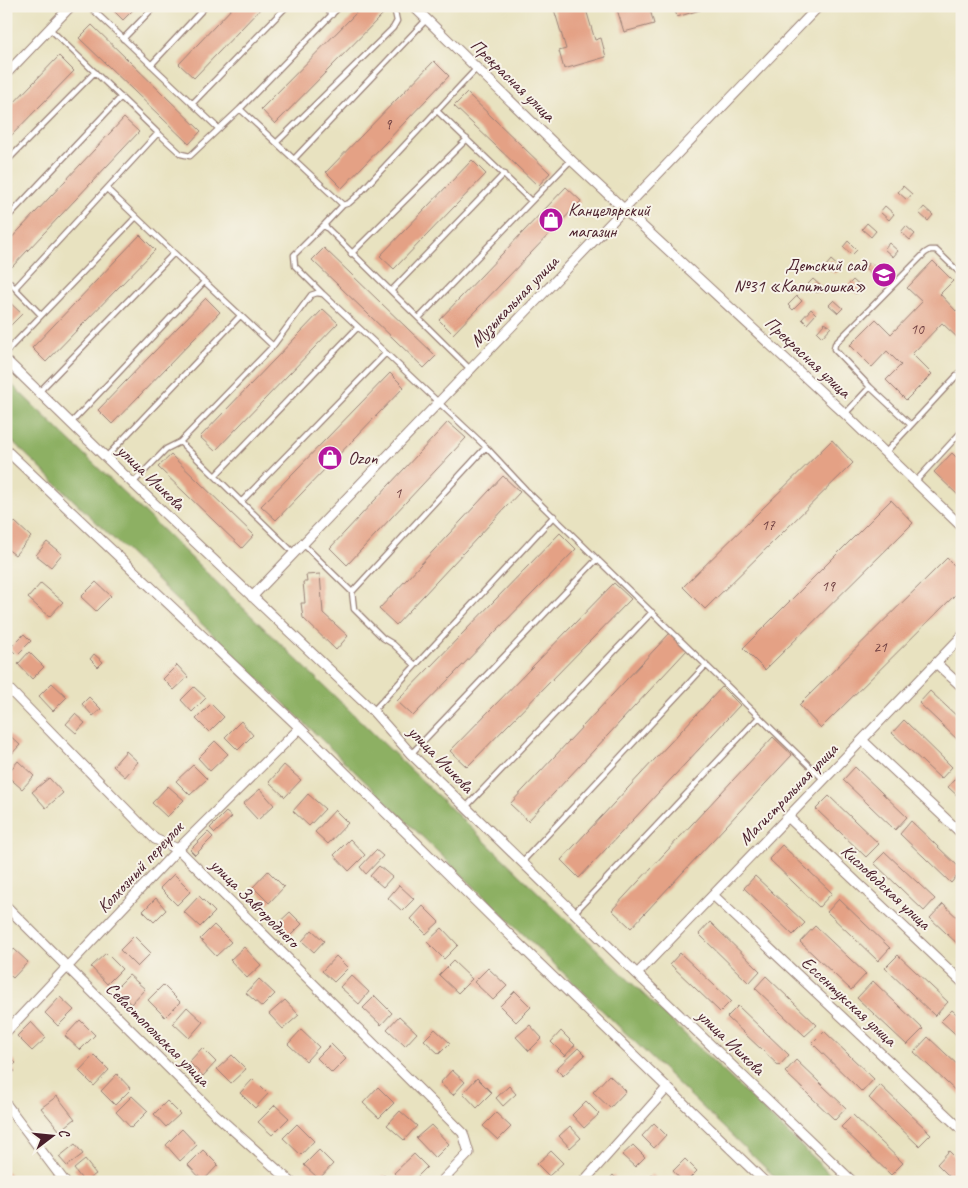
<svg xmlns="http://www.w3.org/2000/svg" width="968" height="1188" viewBox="0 0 968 1188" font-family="Caveat,sans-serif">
	<rect width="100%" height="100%" fill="#f7f3e8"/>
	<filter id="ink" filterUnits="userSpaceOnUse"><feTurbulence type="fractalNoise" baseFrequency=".02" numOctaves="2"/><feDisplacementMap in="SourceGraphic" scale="10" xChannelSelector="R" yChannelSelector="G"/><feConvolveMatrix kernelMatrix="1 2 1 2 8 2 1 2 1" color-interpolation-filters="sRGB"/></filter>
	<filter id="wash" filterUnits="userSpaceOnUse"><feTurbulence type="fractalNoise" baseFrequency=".0096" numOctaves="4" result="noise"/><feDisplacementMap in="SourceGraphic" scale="20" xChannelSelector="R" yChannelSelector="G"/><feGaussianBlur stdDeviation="1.12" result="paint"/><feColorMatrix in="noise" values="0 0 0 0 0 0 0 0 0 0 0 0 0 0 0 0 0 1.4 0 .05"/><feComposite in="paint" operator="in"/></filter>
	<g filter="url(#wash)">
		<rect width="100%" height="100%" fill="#e8e2c0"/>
		<path fill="#8db064" stroke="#6c6848" d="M6 379 838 1182H780L6 435Z"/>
		<g id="blocks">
			<path fill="#e4a185" d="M109 6H137L123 20Z
				M234 6H263L194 78 179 64Z
				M363 6H377L384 13 275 124 261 109Z
				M553 6H585L595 40 601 38 606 57 564 69 559 51 566 49Z
				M616 6H649L654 24 624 32Z
				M674 6H702L703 9 677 17Z
				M92 25 201 131 189 144 79 38Z
				M59 56 74 71 6 141V111Z
				M434 61 449 76 342 188 326 172Z
				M467 93 550 173 538 186 454 106Z
				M124 118 139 132 12 267 6 262V244Z
				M472 160 486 174 394 269 380 256Z
				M903 186 912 194 907 200 898 192Z
				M566 187 581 201 453 334 439 320Z
				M885 206 894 214 889 220 880 212Z
				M924 207 933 215 928 221 919 213Z
				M867 223 876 231 871 237 862 229Z
				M906 226 915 234 910 240 901 232Z
				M140 235 155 250 46 362 32 348Z
				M848 241 857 250 852 255 843 247Z
				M889 243 898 251 893 257 884 249Z
				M324 248 436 356 424 368 312 260Z
				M831 260 840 268 835 274 826 266Z
				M933 261 953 281 940 294 956 311 962 305V342L942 323 912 354 932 374 906 400 886 380 901 365 887 351 872 367 850 345 876 319 891 334 922 302 907 288Z
				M870 262 879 270 874 276 865 268Z
				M813 279 822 287 817 293 808 284Z
				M853 280 862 288 856 294 848 285Z
				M797 296 802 301 793 310 788 305Z
				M206 298 220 312 112 424 98 410Z
				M6 299 22 314 10 326 6 323Z
				M834 300 843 308 838 313 829 305Z
				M323 309 338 323 215 451 200 437Z
				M811 309 816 314 807 324 802 319Z
				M825 323 831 327 822 337 817 332Z
				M390 373 404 387 276 520 261 506Z
				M448 422 466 438 347 565 330 548Z
				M832 440 853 463 705 609 683 587Z
				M952 453 962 463V499L934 472Z
				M171 455 254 535 242 548 158 467Z
				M503 476 520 492 396 625 379 609Z
				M891 500 913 523 765 670 743 648Z
				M15 522 31 537 15 555 6 548V532Z
				M560 533 576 549 413 716 397 701Z
				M47 542 62 554 51 567 36 555Z
				M947 558 962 573V588L821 728 799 705Z
				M320 574 323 613 348 636 336 650 303 618 301 603H305L303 582H307L306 575Z
				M96 582 111 596 96 611 81 597Z
				M41 583 63 602 49 617 28 598Z
				M614 583 631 599 467 767 450 751Z
				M670 633 688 649 528 821 510 804Z
				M24 634 31 641 17 655 10 648Z
				M29 652 44 667 32 679 18 664Z
				M94 654 103 662 98 667 90 659Z
				M177 665 188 677 174 690 163 679Z
				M52 683 67 697 53 711 39 696Z
				M194 687 206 698 192 712 181 700Z
				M722 687 740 705 579 878 561 860Z
				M930 691 962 721V744L919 703Z
				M89 697 101 709 93 716 82 704Z
				M211 704 224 717 209 732 196 719Z
				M75 714 85 723 76 733 66 724Z
				M904 720 952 767 941 779 892 733Z
				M241 721 253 735 238 750 225 737Z
				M6 732 20 745 6 760Z
				M773 737 792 755 631 928 612 910Z
				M215 741 228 754 210 771 198 758Z
				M126 751 138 762 125 777 113 766Z
				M18 761 34 776 22 789 6 775Z
				M193 765 207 779 190 795 176 781Z
				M284 765 301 780 285 797 269 782Z
				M855 767 907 817 895 830 843 780Z
				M958 775 962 778V800L948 787Z
				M49 778 63 793 46 808 32 792Z
				M168 786 184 800 167 817 152 803Z
				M260 789 274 805 258 820 243 804Z
				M308 794 325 809 309 826 293 811Z
				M829 796 879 844 866 857 816 809Z
				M335 810 348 823 328 844 315 832Z
				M226 812 232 817 215 833 210 828Z
				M911 821 962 870 951 883 900 834Z
				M208 832 213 837 195 855 190 850Z
				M350 839 365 855 349 871 334 855Z
				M782 845 832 893 819 907 769 859Z
				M376 850 383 856 366 874 360 867Z
				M885 852 935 899 924 911 874 863Z
				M379 866 392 877 383 887 370 876Z
				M268 871 284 887 269 903 253 887Z
				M174 874 191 891 177 905 160 888Z
				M755 876 805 923 793 935 744 888Z
				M399 885 414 899 402 911 388 898Z
				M199 896 215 912 200 927 184 912Z
				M156 898 166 910 154 922 143 911Z
				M839 899 890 948 878 961 827 912Z
				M943 904 962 922V948L930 918Z
				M423 906 439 922 426 934 411 919Z
				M290 912 302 924 287 939 275 926Z
				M710 922 760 971 749 983 699 934Z
				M214 925 231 942 216 956 200 939Z
				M815 926 866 974 851 990 800 942Z
				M442 928 458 945 444 959 427 942Z
				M312 930 324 941 314 952 302 941Z
				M134 936 151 953 137 967 120 950Z
				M244 947 261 965 247 978 230 960Z
				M14 949 28 962 13 978 6 972V958Z
				M106 953 122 969 107 984 91 967Z
				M680 953 731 1001 720 1012 670 964Z
				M898 955 948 1002 935 1016 885 968Z
				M336 956 348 968 334 982 322 971Z
				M453 961 472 979 458 993 439 975Z
				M488 968 507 986 493 1000 474 982Z
				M129 975 145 989 131 1004 115 989Z
				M351 975 369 992 359 1004 340 987Z
				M766 976 817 1025 805 1036 755 988Z
				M259 979 275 994 262 1007 246 993Z
				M873 981 923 1029 907 1045 857 998Z
				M163 985 180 1002 165 1017 148 1000Z
				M515 991 531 1007 516 1022 500 1006Z
				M375 996 392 1013 381 1025 363 1008Z
				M60 997 74 1010 58 1026 45 1013Z
				M285 1000 299 1015 283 1029 269 1014Z
				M738 1006 789 1055 779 1066 727 1017Z
				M187 1007 203 1022 189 1038 173 1023Z
				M952 1010 962 1019V1040L941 1021Z
				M399 1016 417 1033 405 1046 387 1029Z
				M80 1020 95 1035 80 1050 65 1036Z
				M31 1022 46 1038 32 1051 17 1036Z
				M530 1025 542 1038 529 1051 516 1037Z
				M435 1029 450 1043 439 1054 424 1040Z
				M301 1030 319 1047 306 1061 288 1044Z
				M561 1031 575 1045 565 1056 551 1042Z
				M824 1031 874 1079 862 1092 812 1043Z
				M928 1037 962 1069V1097L914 1052Z
				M331 1044 346 1059 332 1073 317 1058Z
				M202 1048 216 1062 203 1076 189 1062Z
				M578 1048 585 1055 563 1076 556 1069Z
				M94 1055 109 1070 94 1086 79 1071Z
				M232 1055 246 1069 231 1083 217 1069Z
				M10 1057 16 1063 11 1068 15 1071 6 1080V1061Z
				M796 1060 846 1108 835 1120 785 1072Z
				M452 1070 465 1082 453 1095 440 1083Z
				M117 1074 131 1089 115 1105 101 1091Z
				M609 1075 626 1091 610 1108 593 1092Z
				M477 1078 492 1093 477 1108 463 1093Z
				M253 1079 268 1094 255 1108 240 1093Z
				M880 1085 931 1134 919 1146 869 1098Z
				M509 1086 516 1094 503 1106 496 1098Z
				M378 1087 394 1103 379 1118 363 1103Z
				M57 1096 75 1119 60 1131 41 1108Z
				M132 1096 148 1111 131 1128 116 1112Z
				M167 1101 180 1114 166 1127 154 1114Z
				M586 1101 599 1114 584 1128 572 1115Z
				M275 1105 289 1118 272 1135 258 1122Z
				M400 1111 417 1126 404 1140 387 1125Z
				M496 1113 511 1127 498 1140 483 1126Z
				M853 1115 903 1163 891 1175 841 1127Z
				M654 1123 666 1135 654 1148 642 1136Z
				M297 1124 314 1141 301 1155 283 1138Z
				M431 1125 449 1144 435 1158 416 1138Z
				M570 1126 581 1138 570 1148 559 1136Z
				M182 1129 197 1145 180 1161 166 1145Z
				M75 1144 83 1154 67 1166 59 1157Z
				M633 1145 645 1157 635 1167 622 1155Z
				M203 1150 218 1165 203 1181 188 1165Z
				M319 1150 333 1164 319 1179 304 1165Z
				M551 1151 563 1163 549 1176 537 1164Z
				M949 1151 962 1164V1182H955L937 1164Z
				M414 1154 427 1167 412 1182H403L394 1173Z
				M685 1159 697 1171 686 1182H683L673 1171Z
				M85 1160 96 1174 84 1182 74 1169Z
				M6 1170 17 1182H6Z
				M652 1174 660 1182H644Z
				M384 1175 391 1182H378Z
				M613 1175 619 1182H607Z"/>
		</g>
	</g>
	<g filter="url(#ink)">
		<use href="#blocks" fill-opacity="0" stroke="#998076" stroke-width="1"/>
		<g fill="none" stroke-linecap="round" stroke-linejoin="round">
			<defs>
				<path id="lane" d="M89 6 219 129
					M324 6 332 15
					M123 39 155 6
					M151 65 206 6
					M192 104 287 6
					M240 109 343 205 349 203 357 196 477 68
					M436 110 531 201
					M158 133 181 154 190 156 240 109 340 6
					M277 142 393 28 397 21 395 12 388 6
					M295 158 427 19
					M6 162 95 72
					M107 189 174 253 273 346
					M343 205 324 225 471 370
					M6 219 121 97
					M351 254 467 139
					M962 275 936 250H930L925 253 835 344 834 349 870 387 911 425 962 370
					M6 279 41 315
					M15 288 158 133 50 29
					M391 291 504 174
					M322 293 295 266 294 255 324 225
					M419 318 571 160
					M6 352 136 217
					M39 392 174 253
					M845 414 870 387
					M71 423 204 282
					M180 442 294 553
					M486 447 526 490 823 779
					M885 453 911 425
					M106 457 240 316
					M215 476 358 327
					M915 482 962 431
					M133 483 166 449 180 442 273 346 311 295 317 293 323 294 486 447 352 592
					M241 502 386 353
					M303 544 352 592 354 609 383 638 393 644 415 665
					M373 711 554 516
					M411 754 597 559
					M466 807 652 612
					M522 862 706 665
					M574 913 759 717"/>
				<path id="street" d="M413 6 571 160 845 414 962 527
					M6 74 71 6
					M6 360 120 471 373 711 411 754 637 974 853 1182
					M6 450 300 728 521 946 765 1182
					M252 597 819 6
					M936 663 962 687
					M6 686 155 839 178 849 463 1133 469 1153 441 1182
					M862 740 962 834
					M788 817 962 982
					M713 895 962 1130
					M6 906 214 1113 291 1182
					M637 974 962 636
					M6 1032 178 849 300 728
					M6 1104 65 1182
					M583 1182 667 1088"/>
			</defs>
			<use href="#lane" stroke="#998076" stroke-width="7"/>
			<use href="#street" stroke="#998076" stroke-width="11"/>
			<use href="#lane" stroke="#fff" stroke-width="4.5"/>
			<use href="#street" stroke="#fff" stroke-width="9"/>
		</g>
	</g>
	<defs>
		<symbol id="shop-disc" viewBox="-11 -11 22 22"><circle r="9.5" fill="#b5179e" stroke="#f7f3e8"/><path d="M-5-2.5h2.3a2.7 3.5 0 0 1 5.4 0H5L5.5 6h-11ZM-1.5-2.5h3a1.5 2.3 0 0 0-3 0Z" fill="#fff"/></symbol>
		<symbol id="school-disc" viewBox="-11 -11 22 22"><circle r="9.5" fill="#b5179e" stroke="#f7f3e8"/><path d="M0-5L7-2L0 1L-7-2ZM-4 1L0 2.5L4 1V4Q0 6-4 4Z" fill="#fff"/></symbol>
	</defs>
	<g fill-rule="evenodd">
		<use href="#shop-disc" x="537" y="206" width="28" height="28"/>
		<use href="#school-disc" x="870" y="261" width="28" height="28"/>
		<use href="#shop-disc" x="316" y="444" width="28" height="28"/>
	</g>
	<g text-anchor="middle" stroke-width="4" stroke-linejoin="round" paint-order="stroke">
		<g font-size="15" fill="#704042">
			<text x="388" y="129">9</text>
			<text x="917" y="334">10</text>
			<text x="398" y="498">1</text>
			<text x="768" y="530">17</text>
			<text x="828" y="591">19</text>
			<text x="880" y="652">21</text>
		</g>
		<g font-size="18" fill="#4a1f2b" stroke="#f7f3e8">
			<text transform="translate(513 80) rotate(44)" y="6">Прекрасная улица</text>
			<text transform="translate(514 301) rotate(-46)" y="6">Музыкальная улица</text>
			<text transform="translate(808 357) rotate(43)" y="6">Прекрасная улица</text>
			<text transform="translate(151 477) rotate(44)" y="6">улица Ишкова</text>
			<text transform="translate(441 759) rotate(46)" y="6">улица Ишкова</text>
			<text transform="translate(788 794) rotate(-46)" y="6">Магистральная улица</text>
			<text transform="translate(140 867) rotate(-47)" y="6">Колхозный переулок</text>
			<text transform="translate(886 887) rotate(43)" y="6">Кисловодская улица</text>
			<text transform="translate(255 903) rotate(45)" y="6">улица Завгороднего</text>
			<text transform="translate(849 1001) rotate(43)" y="6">Ессентукская улица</text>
			<text transform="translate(158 1034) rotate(45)" y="6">Севастопольская улица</text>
			<text transform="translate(731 1042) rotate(44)" y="6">улица Ишкова</text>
		</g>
		<g font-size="18" fill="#4a1f2b" stroke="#f7f3e8" text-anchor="start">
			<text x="568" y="216">Канцелярский<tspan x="568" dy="21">магазин</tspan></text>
			<text x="866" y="271" text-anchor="end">Детский сад<tspan x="866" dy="21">№31 «Капитошка»</tspan></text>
			<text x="348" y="464">Ozon</text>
		</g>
	</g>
	<rect width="968" height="1188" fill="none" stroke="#f7f3e8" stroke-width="25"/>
	<g transform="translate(52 1136) rotate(74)" stroke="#f7f3e8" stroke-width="4" paint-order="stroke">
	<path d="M0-4L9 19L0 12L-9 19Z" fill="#4a1f2b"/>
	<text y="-8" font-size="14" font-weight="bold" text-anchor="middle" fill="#4a1f2b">С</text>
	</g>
</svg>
